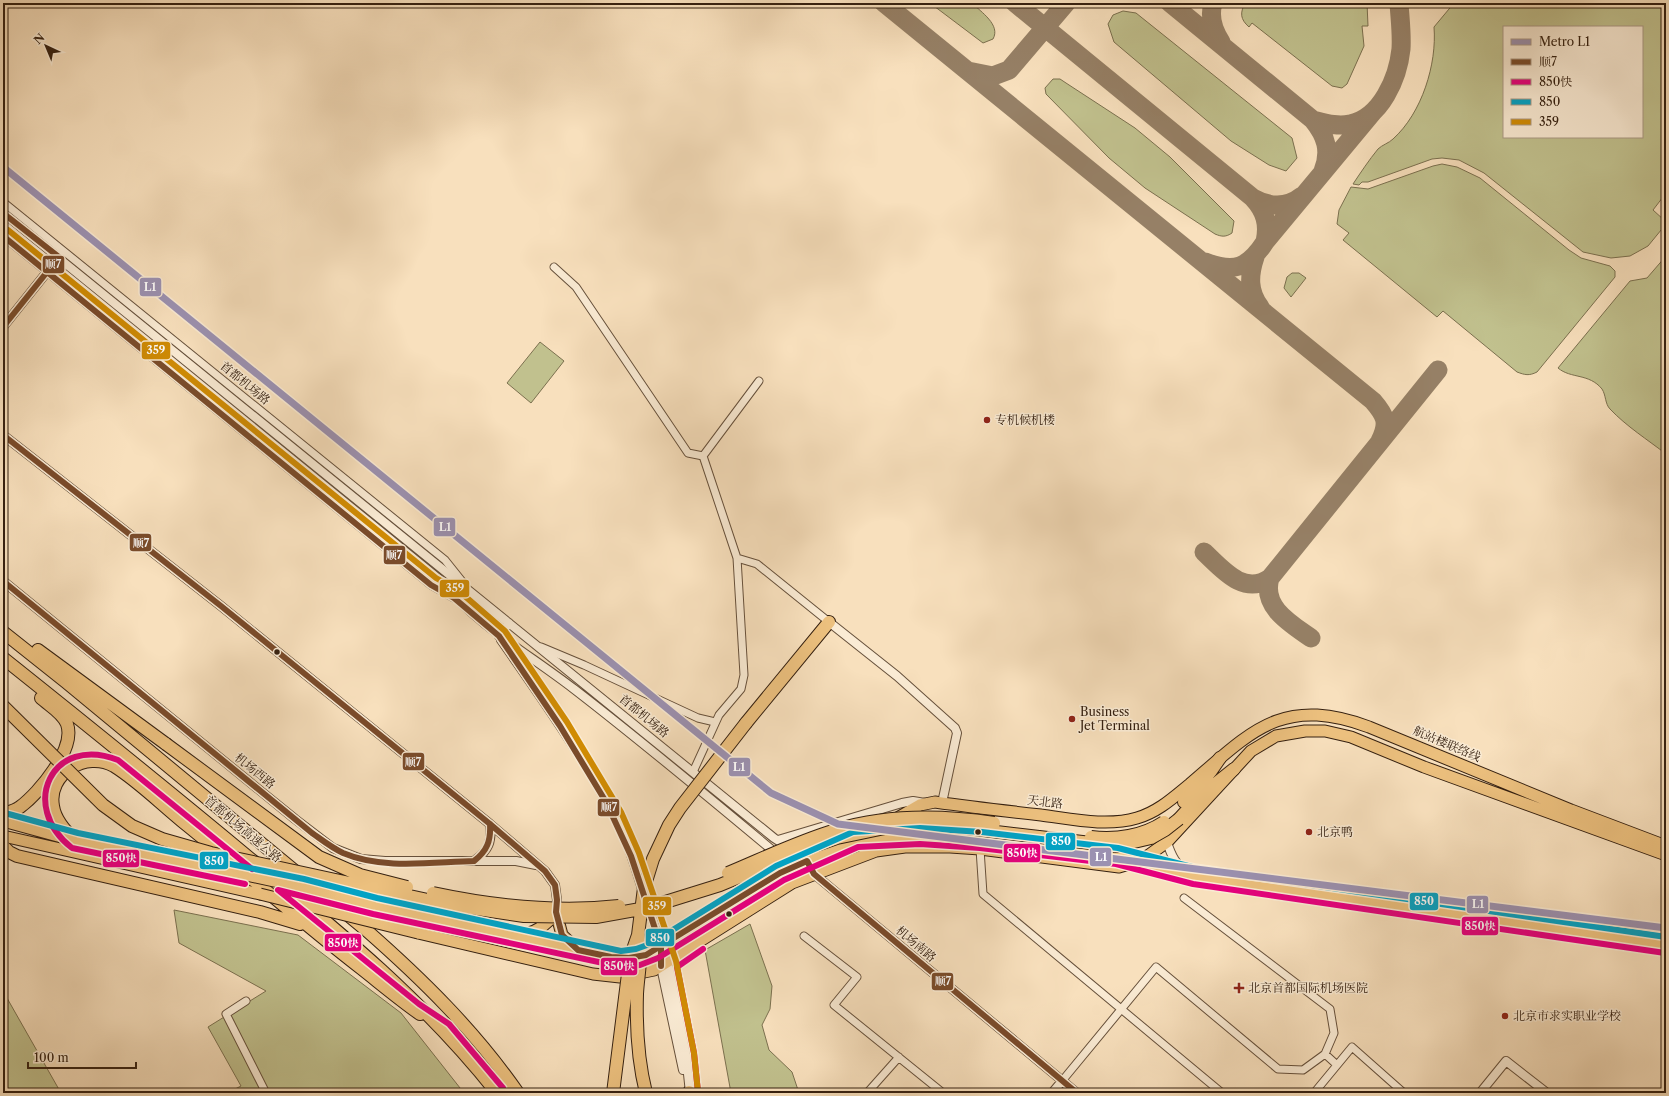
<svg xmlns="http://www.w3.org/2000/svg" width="1669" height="1096" viewBox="0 0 1669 1096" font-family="'Libre Caslon Text','Noto Serif SC',serif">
	<rect width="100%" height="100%" fill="#f8e0bd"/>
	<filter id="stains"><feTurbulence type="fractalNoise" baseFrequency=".005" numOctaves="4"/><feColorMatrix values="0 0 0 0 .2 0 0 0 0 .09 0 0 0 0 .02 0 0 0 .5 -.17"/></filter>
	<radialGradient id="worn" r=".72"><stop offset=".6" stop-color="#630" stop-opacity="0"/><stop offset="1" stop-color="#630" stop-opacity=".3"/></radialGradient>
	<path fill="#c1c18e" stroke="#7b704f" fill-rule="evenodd" d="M930 3H972C981 12 1001 25 993 39L983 43Z
		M1245 3H1367L1368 26H1362L1364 46 1347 84 1342 88 1332 86 1252 23 1249 27C1240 19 1240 13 1245 3Z
		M1454 3H1666V199L1663 197 1653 210 1664 220 1666 218V224L1648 246 1630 256 1611 258 1583 252 1484 173 1459 160 1442 158 1432 159 1368 182H1362L1359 185 1353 184C1361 172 1369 160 1378 149 1382 145 1389 143 1393 139 1422 113 1437 64 1434 27ZM1504 27H1642V137H1504Z
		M1123 11 1136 13 1292 138 1297 158 1286 171 1269 165 1231 141 1114 42 1108 24 1113 15Z
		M1053 79H1060L1066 83 1135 128 1170 157 1234 221 1232 233C1226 237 1222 237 1215 234L1145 188 1109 158 1046 94 1045 88Z
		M1442 164 1457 167 1480 178 1569 250 1581 258 1610 266 1615 271V277L1537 372C1529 376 1525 375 1517 372L1443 311 1437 317 1343 240 1349 233 1337 224 1339 210 1351 187 1368 189 1433 166Z
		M1666 256V454C1648 440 1626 426 1610 409 1605 404 1606 395 1602 389 1589 373 1571 379 1558 368L1630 281 1647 278Z
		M1292 273H1299L1306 278 1291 297 1284 288 1287 277Z
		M540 342 564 361 531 403 507 383Z
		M174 910 298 935 401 1013 464 1093H227L241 1086 208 1027 266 991 179 943Z
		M750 924 772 986 770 1009 762 1025 769 1050 792 1072 799 1093H731L705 950Z
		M3 991 61 1093H3Z"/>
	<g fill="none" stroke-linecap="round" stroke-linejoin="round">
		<path stroke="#968066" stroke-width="19" d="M884 3 1373 401C1386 416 1389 423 1380 441
			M1015 3 1253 198
			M1170 3 1313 120C1326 136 1331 151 1323 171
			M1213 3C1209 17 1213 30 1221 42
			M968 71 993 76 1009 70 1066 3
			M1313 120C1325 123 1338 127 1350 124 1381 118 1398 78 1401 49 1402 34 1400 19 1399 3
			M1265 242C1269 224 1265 211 1253 198 1269 207 1287 208 1302 196
			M1255 257C1249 275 1248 291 1260 307
			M1205 262C1235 273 1248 268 1265 242L1373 112
			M1204 552C1223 570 1244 596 1270 578L1438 370
			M1270 578C1261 607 1291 624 1311 638"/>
		<defs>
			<path id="minor" d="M3 202 445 560 465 585
				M3 236 431 585 454 598
				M554 267 576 287 688 453 703 456
				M737 558 757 564 829 622
				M541 647 584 665 698 718 715 722
				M693 772 719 715 741 689 744 675 737 558 703 456 759 381
				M980 849 983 894 1222 1093
				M804 936 857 977 834 1005 943 1093
				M246 1001 226 1014 266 1093
				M1325 1054 1337 1065
				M1062 1081 1156 967 1278 1069 1303 1070 1325 1054 1334 1033 1330 1009 1184 898
				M867 1093 899 1057
				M1314 1093 1352 1047 1404 1093"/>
			<path id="tertiary" d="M3 213 774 838 791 849
				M3 224 439 579C479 627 526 652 574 689 644 743 711 799 778 855
				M3 327 63 252
				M3 435 221 606 490 824 545 871 555 885 557 900 556 912
				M3 581 295 819 333 848 361 859 385 861H516L536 865
				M829 622 897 676 955 728 957 733 942 803
				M499 636 509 623
				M501 640C541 697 581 754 614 815 627 839 635 866 643 892
				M778 840 902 803 913 801 925 803
				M1167 842C1171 855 1176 866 1189 873
				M474 861C489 850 492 842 490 824
				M793 864 814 874 1077 1093
				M647 903 668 963 686 1055 690 1093
				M661 947 659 957 661 967 683 1070
				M1052 1093 1062 1081
				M1480 1093 1506 1061 1547 1093"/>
			<path id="primary" d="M894 820 920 805 935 802C970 807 1005 811 1041 815 1072 819 1106 827 1137 818 1158 812 1174 797 1190 784 1252 731 1282 695 1369 727L1571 810 1666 846
				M3 821 76 841 205 866
				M3 836 260 894
				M375 906 611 957C630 960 645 956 661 947L780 873 856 839 920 836 981 840 1117 856 1194 876 1666 945
				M556 912 562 935 578 950
				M418 933 593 974 620 977 654 970 792 883 876 851 905 847H950L980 849 1119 867 1136 862 1149 855 1167 842 1251 751 1276 736 1305 731H1325L1351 737 1424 767 1666 855
				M517 935C533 935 547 925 556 912"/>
			<path id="motorway" d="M3 632 66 682 365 929C422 979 475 1031 518 1093
				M38 650 166 744
				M3 658C87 725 170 792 253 861 341 933 426 1003 497 1093
				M746 723 829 622
				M1184 802 1211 771 1220 758
				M3 814C9 812 15 811 20 807 39 793 76 749 67 724 63 713 50 706 41 698
				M1179 819 1199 797 1234 769
				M76 841C66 832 55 820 53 806 47 774 86 750 114 766 138 781 160 803 182 821 243 870 301 922 362 969 381 984 400 1000 420 1014
				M3 846 9 852 17 856 260 912 300 924
				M689 1092V1093"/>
		</defs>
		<use href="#minor" stroke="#66503b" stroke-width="9"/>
		<use href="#tertiary" stroke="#66503b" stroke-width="10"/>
		<use href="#primary" stroke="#352010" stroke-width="13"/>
		<use href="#motorway" stroke="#352010" stroke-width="14"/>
		<use href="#minor" stroke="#faebd4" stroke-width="7"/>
		<use href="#tertiary" stroke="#faebd4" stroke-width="8"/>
		<use href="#primary" stroke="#ecc07e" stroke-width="11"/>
		<use href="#motorway" stroke="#ecc07e" stroke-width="12"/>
		<defs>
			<path id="primary-bridge" d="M205 866 302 887 375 906
				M260 894 418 933"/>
			<path id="motorway-bridge" d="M3 706 103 805 132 826 162 839 211 853 451 905 524 916 596 917 646 908 720 885 814 846 837 838 885 828 928 826 971 829 1117 846 1151 838 1165 830 1179 819
				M166 744 319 857 360 875 407 887
				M1091 837C1116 840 1143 836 1164 822
				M728 873C764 858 799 841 836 830 888 814 941 815 994 823
				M433 893C494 906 556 913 619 906
				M638 935C643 955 638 974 637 994 636 1027 638 1061 646 1093
				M613 1093 630 958 638 935 644 888 653 859 669 825 680 808 746 723"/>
		</defs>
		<use href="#primary-bridge" stroke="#352010" stroke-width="13" stroke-linecap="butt"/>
		<use href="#motorway-bridge" stroke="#352010" stroke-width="14" stroke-linecap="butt"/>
		<use href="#primary-bridge" stroke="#ecc07e" stroke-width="11"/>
		<use href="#motorway-bridge" stroke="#ecc07e" stroke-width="12"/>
		<defs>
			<path id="bus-1" d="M3 213 59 257 3 327
				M3 236 431 585 454 598 499 636 560 726 606 802 631 856 661 947V966
				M3 435 221 606 490 824 545 871 555 885 557 900 556 912 562 935 578 950 611 957 629 958 646 955 780 873 807 861 814 874 1077 1093
				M3 581 312 833C322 840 332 848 343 853 383 870 432 862 474 861 487 851 491 841 490 824"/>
			<path id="bus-2" d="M245 884 72 848C18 806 52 734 118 760L252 869
				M503 1088 449 1024 419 1004 278 890 373 914 622 967 640 965 658 958 784 880 858 847 920 844 980 848 1116 864 1193 884 1665 953
				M698 1092 694 1053 677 967 703 949"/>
			<path id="bus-3" d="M5 813 78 833 304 879 377 898 621 951 636 949 650 944 776 866 853 832 920 828 982 832 1118 848 1196 868 1666 937"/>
			<path id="bus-4" d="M8 230 436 578 459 591 505 631 567 722 621 812 639 853 676 961 694 1053 698 1092"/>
		</defs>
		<use href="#bus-1" stroke="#faebd4" stroke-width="9"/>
		<use href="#bus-2" stroke="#faebd4" stroke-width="9"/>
		<use href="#bus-3" stroke="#faebd4" stroke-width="9"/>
		<use href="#bus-4" stroke="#faebd4" stroke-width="9"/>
		<use href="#bus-1" stroke="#7a4b2a" stroke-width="6"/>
		<use href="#bus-2" stroke="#e5007d" stroke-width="6"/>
		<use href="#bus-3" stroke="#03a2c4" stroke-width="6"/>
		<use href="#bus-4" stroke="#d08b03" stroke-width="6"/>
		<defs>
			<path id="metro-1" d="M3 167 771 793 838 824 1666 928"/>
		</defs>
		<use href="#metro-1" stroke="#faebd4" stroke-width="10"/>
		<use href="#metro-1" stroke="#9b91b1" stroke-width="7"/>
	</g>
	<g fill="#8f2418" stroke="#faebd4" stroke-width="1.5">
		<circle cx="987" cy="420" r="4"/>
		<circle cx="1072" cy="719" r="4"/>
		<circle cx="1309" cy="832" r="4"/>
		<path d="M1237 982h4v4h4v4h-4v4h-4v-4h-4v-4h4z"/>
		<circle cx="1505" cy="1016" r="4"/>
	</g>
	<g fill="#352010" stroke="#faebd4" stroke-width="1.5">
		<circle cx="277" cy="652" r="3.5"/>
		<circle cx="978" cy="832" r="3.5"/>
		<circle cx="729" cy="914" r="3.5"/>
	</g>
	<g text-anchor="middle" stroke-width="3" stroke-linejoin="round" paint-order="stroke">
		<g font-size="12" fill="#352010" stroke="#faebd4">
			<text transform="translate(245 383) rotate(39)" y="4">首都机场路</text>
			<text transform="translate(644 716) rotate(39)" y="4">首都机场路</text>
			<text transform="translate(1447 744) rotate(23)" y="4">航站楼联络线</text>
			<text transform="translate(255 771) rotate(39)" y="4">机场西路</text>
			<text transform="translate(1045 802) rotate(7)" y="4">天北路</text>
			<text transform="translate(243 829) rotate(40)" y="4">首都机场高速公路</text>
			<text transform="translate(916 944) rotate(40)" y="4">机场南路</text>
		</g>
		<g font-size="12" fill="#352010" stroke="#faebd4" text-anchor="start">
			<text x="995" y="424">专机候机楼</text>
			<text x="1080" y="716">Business<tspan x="1080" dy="14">Jet Terminal</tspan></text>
			<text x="1317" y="836">北京鸭</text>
			<text x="1248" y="992">北京首都国际机场医院</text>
			<text x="1513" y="1020">北京市求实职业学校</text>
		</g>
	</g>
	<g stroke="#faebd4" stroke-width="1.5">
		<rect x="42" y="255" width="23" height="19" rx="4" fill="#7a4b2a"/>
		<rect x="139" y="277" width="23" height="20" rx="4" fill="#9b91b1"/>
		<rect x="141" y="341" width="30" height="19" rx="4" fill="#d08b03"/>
		<rect x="433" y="517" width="23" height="20" rx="4" fill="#9b91b1"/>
		<rect x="129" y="533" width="23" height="19" rx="4" fill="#7a4b2a"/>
		<rect x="383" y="545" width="23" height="20" rx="4" fill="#7a4b2a"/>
		<rect x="439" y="579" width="31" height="19" rx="4" fill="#d08b03"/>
		<rect x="402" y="752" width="23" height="19" rx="4" fill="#7a4b2a"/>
		<rect x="728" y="757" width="23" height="20" rx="4" fill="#9b91b1"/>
		<rect x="597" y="798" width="23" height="19" rx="4" fill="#7a4b2a"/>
		<rect x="1045" y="832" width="31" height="19" rx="4" fill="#03a2c4"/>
		<rect x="1003" y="843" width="38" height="20" rx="4" fill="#e5007d"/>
		<rect x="1089" y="847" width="23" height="20" rx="4" fill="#9b91b1"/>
		<rect x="102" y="849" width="38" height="19" rx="4" fill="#e5007d"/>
		<rect x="199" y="851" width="30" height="19" rx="4" fill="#03a2c4"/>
		<rect x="1409" y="892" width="30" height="19" rx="4" fill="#03a2c4"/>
		<rect x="1466" y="895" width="23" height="19" rx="4" fill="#9b91b1"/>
		<rect x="642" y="896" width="30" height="20" rx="4" fill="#d08b03"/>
		<rect x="1461" y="916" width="38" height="20" rx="4" fill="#e5007d"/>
		<rect x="645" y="928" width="30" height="19" rx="4" fill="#03a2c4"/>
		<rect x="324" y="933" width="38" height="19" rx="4" fill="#e5007d"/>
		<rect x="600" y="957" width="38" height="19" rx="4" fill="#e5007d"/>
		<rect x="931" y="972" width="23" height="19" rx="4" fill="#7a4b2a"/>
	</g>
	<g font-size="11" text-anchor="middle" font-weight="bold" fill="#fff">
		<text x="53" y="268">顺7</text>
		<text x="150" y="291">L1</text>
		<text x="156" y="354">359</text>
		<text x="445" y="531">L1</text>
		<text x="141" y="547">顺7</text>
		<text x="394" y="559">顺7</text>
		<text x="455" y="592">359</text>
		<text x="413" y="766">顺7</text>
		<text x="739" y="771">L1</text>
		<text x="609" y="811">顺7</text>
		<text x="1061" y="845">850</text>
		<text x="1022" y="857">850快</text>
		<text x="1101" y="861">L1</text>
		<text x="121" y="862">850快</text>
		<text x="214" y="865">850</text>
		<text x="1424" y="905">850</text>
		<text x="1478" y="908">L1</text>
		<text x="657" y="910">359</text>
		<text x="1480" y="930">850快</text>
		<text x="660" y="942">850</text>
		<text x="343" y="947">850快</text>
		<text x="619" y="970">850快</text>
		<text x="943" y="985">顺7</text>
	</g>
	<rect width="1669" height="1096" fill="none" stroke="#f8e0bd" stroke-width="16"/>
	<rect x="4" y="4" width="1661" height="1088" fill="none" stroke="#352010" stroke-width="2"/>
	<rect x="8" y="8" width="1653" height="1080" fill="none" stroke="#352010"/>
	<rect x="1503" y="26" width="140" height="112" fill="#faebd4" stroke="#ab9a86"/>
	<rect x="1511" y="39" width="20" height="6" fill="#9b91b1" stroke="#ab9a86"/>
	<text x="1539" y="46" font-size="12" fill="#352010">Metro L1</text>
	<rect x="1511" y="59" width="20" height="6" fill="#7a4b2a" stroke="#ab9a86"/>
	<text x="1539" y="66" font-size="12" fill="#352010">顺7</text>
	<rect x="1511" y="79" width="20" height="6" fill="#e5007d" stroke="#ab9a86"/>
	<text x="1539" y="86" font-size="12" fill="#352010">850快</text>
	<rect x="1511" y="99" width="20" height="6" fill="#03a2c4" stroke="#ab9a86"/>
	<text x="1539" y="106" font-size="12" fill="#352010">850</text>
	<rect x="1511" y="119" width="20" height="6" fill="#d08b03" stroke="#ab9a86"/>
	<text x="1539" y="126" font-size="12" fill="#352010">359</text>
	<g transform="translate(46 46) rotate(316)" stroke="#faebd4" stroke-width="3" paint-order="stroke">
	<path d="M0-3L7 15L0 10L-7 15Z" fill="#352010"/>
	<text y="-6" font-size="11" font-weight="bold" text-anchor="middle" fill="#352010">N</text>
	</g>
	<path d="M28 1062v6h108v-6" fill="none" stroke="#352010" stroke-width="2"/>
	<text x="34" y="1062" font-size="12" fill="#352010" stroke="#faebd4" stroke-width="3" paint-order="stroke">100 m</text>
	<rect width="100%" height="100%" filter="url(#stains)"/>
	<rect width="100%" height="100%" fill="url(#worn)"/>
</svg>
